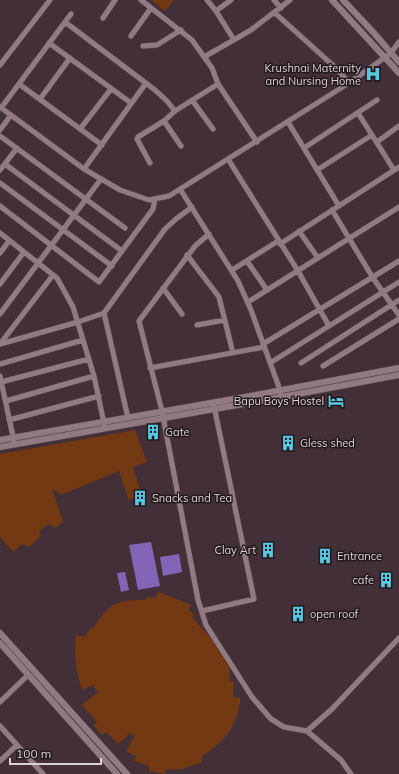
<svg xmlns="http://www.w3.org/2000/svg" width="399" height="774" viewBox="0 0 399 774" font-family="Mulish,sans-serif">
	<rect width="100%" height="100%" fill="#432f37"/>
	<path fill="#733913" d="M151 0H174L165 11Z
		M135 430 147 462 133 467 142 496 129 500 119 471 61 495 52 488 63 522 55 528 49 524 39 531 41 536 29 547 22 544 13 552 0 537V454Z
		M158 592 172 597 191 605 189 610 194 614 192 617 214 642 229 667 230 681 234 682 233 697 241 698C236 728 227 739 201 757L202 762 183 769 166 770 165 774 149 771V766L134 761 136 756 126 751 135 736 130 733 118 744 106 732 102 735 93 725 97 722 82 705 98 692 93 685 82 690C76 671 74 655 76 635L85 637 90 628 93 629C109 603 115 600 146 600L147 597 155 598Z"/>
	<path fill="#8265b7" d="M151 542 160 586 138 590 129 545Z
		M179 554 182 572 163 576 160 557Z
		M125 572 129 590 121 592 117 573Z"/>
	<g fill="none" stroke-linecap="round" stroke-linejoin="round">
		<defs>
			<path id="minor" d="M141 0 192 40 212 68 218 84 257 142
				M207 0 216 11 234 40
				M274 0 281 8
				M216 11 231 0
				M275 13 337 69 349 83
				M103 18 115 0
				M65 22 155 90 167 101 175 111
				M131 36 151 8
				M49 43 131 103
				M143 46 157 45 181 30
				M204 57 251 30 290 0
				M0 65 50 0
				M19 84 102 145
				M40 99 70 58
				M192 100 213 129
				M0 107 84 169 120 190 149 200 169 196 349 83 391 53 399 42
				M1 108 71 14
				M358 113 372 135
				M164 121 181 146
				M288 122 339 206
				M80 129 111 89
				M0 130 11 115
				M0 136 125 228
				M377 142 399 126
				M304 148 377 100
				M228 159 298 271 329 326
				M150 163 137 139 138 137 164 121 175 111 218 84
				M5 164 122 251
				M84 169 146 83
				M0 170 17 148
				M317 170 372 135 394 170
				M0 183 112 266
				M180 189 238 281 251 310 280 390 281 398
				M0 206 99 282 153 209 155 199
				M332 210 373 278 399 315
				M299 231 318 258
				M0 233 57 278 73 307 94 376 105 428
				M209 234 195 246 139 321 162 411 198 600 206 625 252 697 271 719 284 727 307 731 341 760 351 774
				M280 244 399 167
				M0 253 9 241
				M187 255 219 297 233 353
				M247 261 267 290
				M232 270 278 241
				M0 284 24 252
				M163 288 182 314
				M248 302 399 207
				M0 314 101 179
				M197 325 225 320
				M0 344 78 322 104 313
				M0 344 53 275
				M263 344 399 261
				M270 363 399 282
				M301 363 399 300
				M0 364 83 340
				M323 366 399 319
				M150 368 264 347
				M0 376 14 441
				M1 382 89 359
				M6 401 94 376
				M128 418 104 313 165 229 176 219 192 207
				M9 420 99 396
				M202 611 254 599 214 406
				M0 702 28 675
				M0 726 43 774
				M307 731 332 709 399 638
				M0 761 17 745"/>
			<path id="tertiary" d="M332 0 399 73
				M343 0 374 33 399 62
				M0 440 245 397 399 368
				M0 447 271 399 399 375
				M0 633 127 774
				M0 643 117 774"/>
		</defs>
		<use href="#minor" stroke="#5b4b51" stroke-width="6"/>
		<use href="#tertiary" stroke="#5b4b51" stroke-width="7"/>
		<use href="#minor" stroke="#917a82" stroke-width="5"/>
		<use href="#tertiary" stroke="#917a82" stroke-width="6"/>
	</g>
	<defs>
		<symbol id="hospital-bare" viewBox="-9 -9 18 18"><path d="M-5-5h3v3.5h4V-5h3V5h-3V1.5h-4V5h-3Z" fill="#57c9e2" stroke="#231a1e" stroke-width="2.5" paint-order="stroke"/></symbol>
		<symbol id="hotel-bare" viewBox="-9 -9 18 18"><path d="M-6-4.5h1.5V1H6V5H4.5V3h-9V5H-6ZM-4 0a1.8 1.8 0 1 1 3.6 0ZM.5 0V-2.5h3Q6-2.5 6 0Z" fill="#57c9e2" stroke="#231a1e" stroke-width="2.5" paint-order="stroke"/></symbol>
		<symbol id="building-bare" viewBox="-9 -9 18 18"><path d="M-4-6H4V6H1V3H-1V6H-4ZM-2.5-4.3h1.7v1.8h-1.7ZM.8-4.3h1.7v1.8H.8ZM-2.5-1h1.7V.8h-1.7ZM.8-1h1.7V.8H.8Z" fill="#57c9e2" stroke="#231a1e" stroke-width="2.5" paint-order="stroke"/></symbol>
	</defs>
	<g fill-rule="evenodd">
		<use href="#hospital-bare" x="362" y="63" width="22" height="22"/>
		<use href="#hotel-bare" x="325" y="390" width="22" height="22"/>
		<use href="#building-bare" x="142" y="421" width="22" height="22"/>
		<use href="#building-bare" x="277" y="432" width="22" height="22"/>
		<use href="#building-bare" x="129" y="487" width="22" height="22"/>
		<use href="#building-bare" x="257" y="539" width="22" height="22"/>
		<use href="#building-bare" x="314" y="545" width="22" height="22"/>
		<use href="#building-bare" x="375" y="569" width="22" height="22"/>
		<use href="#building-bare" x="287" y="603" width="22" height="22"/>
	</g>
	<g text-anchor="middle" stroke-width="3" stroke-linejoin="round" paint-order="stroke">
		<g font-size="11" fill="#dcd0d4" stroke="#231a1e" text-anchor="start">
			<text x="361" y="72" text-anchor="end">Krushnai Maternity<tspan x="361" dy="13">and Nursing Home</tspan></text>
			<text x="324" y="405" text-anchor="end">Bapu Boys Hostel</text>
			<text x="165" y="436">Gate</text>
			<text x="300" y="447">Gless shed</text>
			<text x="152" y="502">Snacks and Tea</text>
			<text x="256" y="554" text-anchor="end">Clay Art</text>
			<text x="337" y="560">Entrance</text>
			<text x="374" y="584" text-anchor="end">cafe</text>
			<text x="310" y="618">open roof</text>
		</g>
	</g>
	<path d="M10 758v6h91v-6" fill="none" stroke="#dcd0d4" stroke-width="2"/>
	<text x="16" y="758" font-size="12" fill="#dcd0d4" stroke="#231a1e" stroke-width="3" paint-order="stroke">100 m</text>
</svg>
